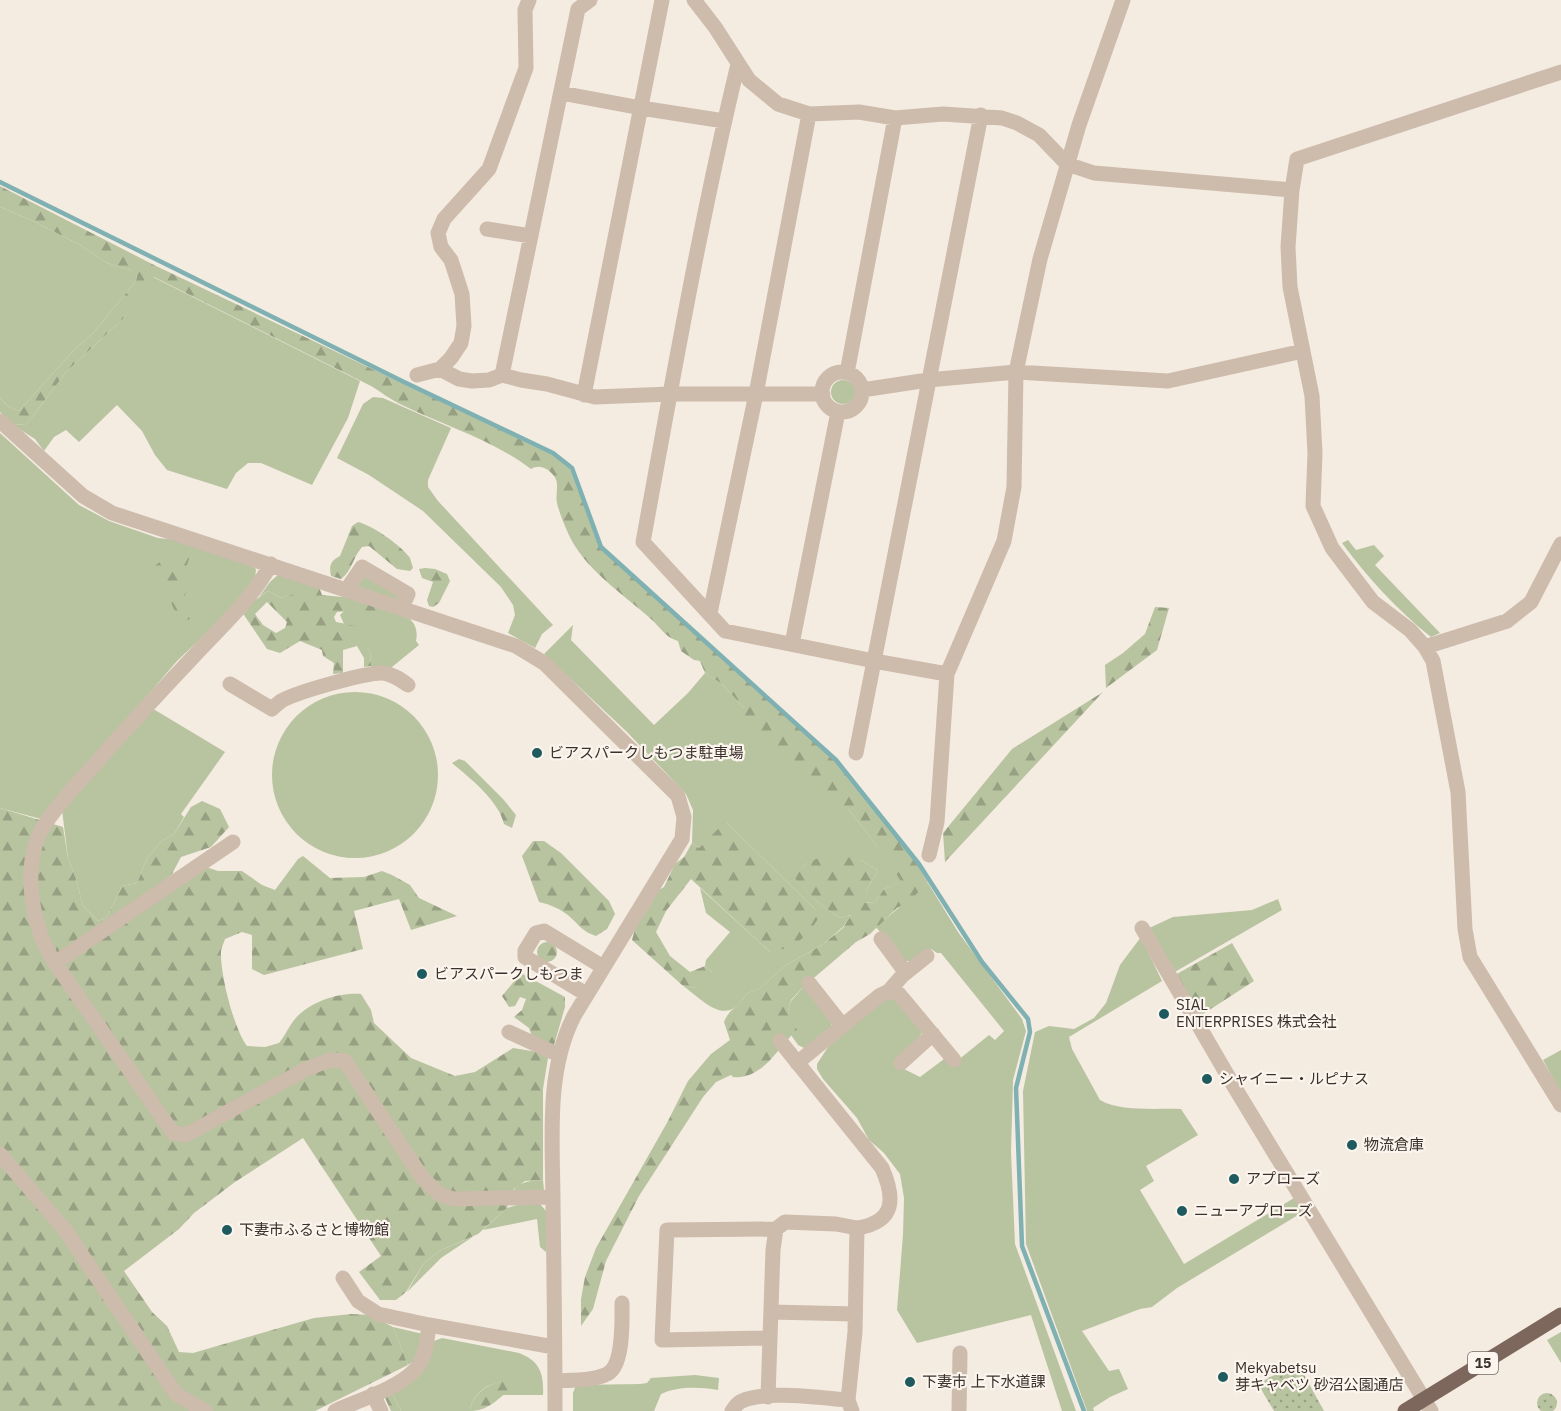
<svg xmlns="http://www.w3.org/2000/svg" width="1561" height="1411" viewBox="0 0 1561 1411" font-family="'IBM Plex Sans','Noto Sans JP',sans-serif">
	<defs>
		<pattern id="forest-firs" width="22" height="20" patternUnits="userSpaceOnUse" patternTransform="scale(1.5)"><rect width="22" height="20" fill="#b8c4a0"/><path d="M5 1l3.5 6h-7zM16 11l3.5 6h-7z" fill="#97a083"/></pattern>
		<pattern id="garden-dots" width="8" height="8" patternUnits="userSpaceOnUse" patternTransform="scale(1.5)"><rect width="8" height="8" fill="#b8c4a0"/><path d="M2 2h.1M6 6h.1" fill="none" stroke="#97a083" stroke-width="1.8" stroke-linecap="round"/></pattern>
	</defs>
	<rect width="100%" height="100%" fill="#f4ebe1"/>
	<path fill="#b8c4a0" d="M0 207 31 220 80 245 107 263 130 270 137 274 136 281 94 332 73 351 19 411 9 407 0 398Z
		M153 277 360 381 348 418 312 485 261 463H248L236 473 227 489 167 470 155 455 142 431 117 405 79 442 66 430 54 437 44 451 35 439 13 425 27 424 67 371 125 317Z
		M831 392a12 12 0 1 1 24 0a12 12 0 1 1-24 0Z
		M373 397 383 398 451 428 428 480V487L438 501 553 625 542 634 535 648 508 633 515 615 513 605 501 587 423 511 369 475 337 458 363 404Z
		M0 433 79 505 109 521 158 538 193 542 247 562 256 569 255 580 244 598 177 661 41 819 0 808Z
		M1348 540 1356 550 1374 545 1384 556 1375 565 1440 633 1431 637C1397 610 1368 578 1342 543Z
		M361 572 400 596 398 602 354 586Z
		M280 573 304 583 293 594 281 598 268 591 259 597 270 582Z
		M367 603C388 609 422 612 416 641L419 645 392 667 371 668 370 651 344 624 340 615 345 610Z
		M573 625 571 640 654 725 688 693 705 673 722 684 744 708 848 809 869 835 902 881 884 889 875 902 864 903 867 889 878 871 861 860 807 863 794 876C807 893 821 906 840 918L851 915 843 927 822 945 786 965 760 988 746 994C727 1029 704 1001 682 985L694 988 712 972 705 966 706 960 730 932 706 913 700 888 770 952 816 910 727 823 699 848 692 843 693 810 686 794 627 732 544 654Z
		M272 775a83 83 0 1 1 166 0a83 83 0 1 1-166 0Z
		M150 707 225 752 181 814 184 817 174 834 162 841 147 858 137 883 122 886 107 917 98 921 83 906 76 879 68 858 62 810Z
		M928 883 958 932 1022 1019 1026 1031 1013 1080 1011 1152 1015 1244 1076 1411H1062L1031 1315 917 1343 897 1310 903 1235 904 1198 900 1174 884 1153 869 1140 857 1118 823 1079 817 1069V1064L828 1047 884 999 892 997 902 1007 922 1033 910 1049 900 1067 920 1077 944 1059 957 1061 989 1035 995 1040 1004 1031 941 953H937L931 949 913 961H903L876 927Z
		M1278 899 1282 910 1173 973 1147 929 1173 917 1252 910Z
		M1141 937 1162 981 1069 1037 1072 1049 1100 1100C1120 1112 1157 1108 1181 1109L1198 1135 1146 1166 1154 1181 1140 1190 1184 1264 1294 1198 1303 1212 1177 1288 1152 1307 1140 1309 1082 1331 1109 1371 1119 1369 1128 1389 1110 1397 1093 1408 1094 1411H1087L1026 1244 1023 1091 1035 1032 1049 1026 1074 1029 1094 1018 1106 1003 1120 965Z
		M804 986 832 1022 831 1028 811 1045 804 1048 798 1045 791 1035 796 1030 788 1011 791 1001Z
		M1561 1050V1093L1543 1060Z
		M543 1180 544 1190 512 1195C516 1181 530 1181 543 1180Z
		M520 1204H540L546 1211V1252L540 1247 537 1219 483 1230 507 1208Z
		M474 1236 441 1258 407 1292 424 1263 439 1251Z
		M393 1327 423 1334 414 1361 408 1365Z
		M1561 1332V1363L1547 1340Z
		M442 1338 519 1353C540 1361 544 1374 543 1395H502L507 1391 505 1382C488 1382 472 1394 470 1411H401L391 1391C420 1380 428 1373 434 1341Z
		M695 1375 719 1378 718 1390C699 1387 678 1386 661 1394L654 1411H573V1393L576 1385 640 1384 647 1383 651 1378Z"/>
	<path fill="url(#forest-firs)" fill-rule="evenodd" d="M0 186 156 266 553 455 570 469 600 548 835 761 918 865 928 883 907 903 897 908 870 934 856 942 802 988 791 1000 788 1011 797 1030C777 1048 763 1080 733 1077L731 1075 716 1082 703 1097 639 1196 606 1261 593 1309 581 1326V1299L585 1277 596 1248 668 1121 688 1081 711 1054 730 1040 724 1022C730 1007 738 1009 746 994L760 988 786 965 822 945 843 928 851 915 840 918C821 906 807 893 793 876L807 863 823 856H841L861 860 878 871 867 889 865 903 875 902 884 889 901 881 869 835 848 809H836L820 796 756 734 743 719 744 708 722 684 705 673 700 661 694 660 681 651 678 641C665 637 661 628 651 619 623 594 583 568 568 533 564 524 559 512 557 503 555 493 560 484 554 476 548 468 539 464 531 469 493 440 445 426 402 405 391 400 381 392 371 386L154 277 150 287 125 317 67 371 27 424 13 425 0 412V398L9 407 19 411 73 351 94 332 136 281 137 275 130 270 107 263 80 245 31 220 0 207Z
		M358 522C372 525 402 546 410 558 411 561 412 565 413 568L410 571 397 569 369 546 362 547C353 557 352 571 341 579L331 576C329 566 330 561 340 556L352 526Z
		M176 553 188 554 189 559 186 568 191 576C184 592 182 603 190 619L184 621C172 612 169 598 167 583L154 580 148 574C154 565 165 557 176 553Z
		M425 568 435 569 447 574 450 581 439 603 433 607 429 606 427 600 433 582 422 578 419 569Z
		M295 578 319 587 322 595 353 598 381 607 384 622 378 626 370 627C361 618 351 609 337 612L334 617 336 622 356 626 358 629 356 635 370 651 371 666 364 667V658L357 646 343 650V673L333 674 334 663 323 656 322 650 300 641 280 653 267 649 242 612 250 604 268 591 281 598 293 594V583ZM267 602 287 622 285 628 276 633 263 625 255 614Z
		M1155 607 1169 608 1157 650 1106 688 1105 665 1123 653 1145 634Z
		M1103 692 945 862 943 833 1012 749Z
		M459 759 465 761 503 799 516 815 512 828 504 824C499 801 470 778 452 763Z
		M202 801 220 809 229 827 211 847 181 857 172 874 155 890 200 865 218 871H242L262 885 275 890 298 859 303 856 330 878 364 877 382 871 392 875 410 885 419 898 457 916 411 930 399 899 354 911 363 949 264 975 252 969V935L242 932 225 939C224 943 221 948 221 952 220 974 234 1029 247 1046L265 1047 279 1043C285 1036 289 1026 295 1019 309 1002 339 992 361 994L371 1010 374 1023 411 1058 455 1076 475 1072 513 1048 538 1052 548 1058 543 1089V1180L525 1181 514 1189 507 1208 478 1234 439 1251 424 1263 406 1292 396 1300H380L359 1272 381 1256 303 1138 235 1182 194 1213 179 1229 124 1271 152 1312 167 1326 179 1352 193 1353 314 1318 351 1314 370 1315 393 1327 408 1365 315 1411H0V808L63 827 68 858 76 879 83 906 98 921 107 917 122 886 137 883 147 858 162 841 174 834 191 807Z
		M724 823H727L816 910 818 919C805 939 794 948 770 952L691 879 666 911 656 932 670 956 690 972 705 966 712 972 706 980 694 988 682 985 632 940 636 925 657 891 664 887 675 864 684 857 692 843 699 848Z
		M533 841H544L561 853 609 901 615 914 607 929 596 936C583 932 579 925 569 916 561 909 549 904 539 902L522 856Z
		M537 952a10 10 0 1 1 20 0a10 10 0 1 1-20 0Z
		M1232 943 1254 981 1200 1016 1175 975Z
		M521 973 565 997V1007L554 1045 533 1039 529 1028 514 1017 522 1010 526 999 520 997 515 1006 509 1007 502 996Z
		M505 1381 508 1391C496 1401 487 1411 470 1411 472 1394 488 1383 505 1381Z
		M391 1391 401 1411H391L385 1398Z"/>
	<path fill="url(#garden-dots)" d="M1297 1362 1324 1411H1274L1258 1384Z
		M1537 1403a10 10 0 1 1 20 0a10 10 0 1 1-20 0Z"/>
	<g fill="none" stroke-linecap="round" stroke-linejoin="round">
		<path stroke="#7fb0b2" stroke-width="4.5" d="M0 182 404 382 553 453 572 468 601 547 836 760 919 864 982 962 1028 1019 1030 1032 1016 1088 1022 1246 1084 1411"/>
		<path stroke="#cdbbac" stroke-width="15" d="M694 0 715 27 749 80 778 104 809 114 859 112 895 118 943 114 1002 118 1017 123 1039 135 1067 164 1094 173 1292 190
			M738 64C700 222 672 383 643 542L725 631 874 661 947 674
			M1561 72 1297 159 1292 190 1288 247 1290 287 1312 396 1315 453 1313 506 1332 548 1373 602 1410 630 1425 647 1433 661 1458 792 1465 929 1470 957 1561 1105
			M561 93 641 108 724 121
			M487 229 531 236
			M440 369 459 379 472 381 489 380 502 375 521 380 547 384 595 397 670 394H823
			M822 392a20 20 0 1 1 40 0a20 20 0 1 1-40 0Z
			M847 373 895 118
			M417 375 440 369 451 358 461 343 464 326 462 294 451 260 441 247 438 233 444 219 489 169 526 68 525 10 529 0
			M502 375 578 9 590 0
			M862 390 928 380 1016 372 1168 381 1303 351
			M584 395 662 0
			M0 421 83 496 112 513 516 646 544 663 678 796 684 817 682 839 574 1016C545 1073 553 1142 553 1205 554 1273 555 1342 555 1411
			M347 589 362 567 408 594 402 607
			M710 613 756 394 809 114
			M792 644 838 412
			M1425 647 1507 621 1531 602 1561 544
			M230 684 272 709C275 706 279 702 283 700 298 692 367 672 383 673 393 674 401 680 408 685
			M856 753 981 115
			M233 842 55 963C33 930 23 875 38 837 46 818 73 788 88 772 123 732 159 693 195 655 222 626 252 599 271 564
			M929 855 937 822 947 674 1004 541 1014 487 1016 372 1040 259 1079 125 1123 0
			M1142 928 1232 1083 1431 1411
			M881 939 906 973
			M55 963 173 1133 186 1135 306 1069 330 1060 345 1061 421 1176 439 1194 454 1199 553 1197
			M809 983 843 1026
			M889 991 902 976 927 956
			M586 994 525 957V951L536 933 544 931 603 967
			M509 1032 559 1055
			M780 1041 882 1168C895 1198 896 1222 857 1228
			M797 1063 879 996 889 991 899 994 954 1060
			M901 1063 933 1034
			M0 1154 65 1230 176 1394 205 1411
			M343 1278 358 1301 378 1314 429 1325 554 1347
			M771 1312 855 1314
			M770 1338 662 1340 667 1230 776 1229
			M555 1381C570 1380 594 1381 607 1374 624 1366 622 1320 622 1303
			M373 1394 381 1411
			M768 1397 773 1250 776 1229 785 1222 836 1224 857 1228 855 1332 848 1400
			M335 1411C359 1400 397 1389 415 1370 426 1359 427 1340 429 1325
			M732 1411C735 1407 737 1403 742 1401 764 1390 822 1398 848 1400L852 1411
			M959 1411 960 1353"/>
		<path stroke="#7d675c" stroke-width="15" d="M1405 1411 1561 1315"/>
	</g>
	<g fill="#1f5a5e" stroke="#fbf5ee" stroke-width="2">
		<circle cx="537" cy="753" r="6"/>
		<circle cx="422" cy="974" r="6"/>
		<circle cx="1164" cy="1014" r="6"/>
		<circle cx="1207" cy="1079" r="6"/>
		<circle cx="1352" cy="1145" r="6"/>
		<circle cx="1234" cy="1179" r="6"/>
		<circle cx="1182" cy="1211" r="6"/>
		<circle cx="227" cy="1230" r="6"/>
		<circle cx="1223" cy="1377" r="6"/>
		<circle cx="910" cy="1382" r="6"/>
	</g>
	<g text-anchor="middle" stroke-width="4.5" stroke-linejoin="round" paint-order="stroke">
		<rect fill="#fbf5ee" stroke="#756b66" stroke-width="1.5" x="1468" y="1352" width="30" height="22" rx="4.5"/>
		<g font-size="14" font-weight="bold" fill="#3b302b">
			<text x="1483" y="1368">15</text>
		</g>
		<g font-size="15" fill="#3b302b" stroke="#fbf5ee" text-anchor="start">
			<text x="549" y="758">ビアスパークしもつま駐車場</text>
			<text x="434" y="979">ビアスパークしもつま</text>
			<text x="1176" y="1010">SIAL<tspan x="1176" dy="17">ENTERPRISES 株式会社</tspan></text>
			<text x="1219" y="1084">シャイニー・ルピナス</text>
			<text x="1364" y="1150">物流倉庫</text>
			<text x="1246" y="1184">アプローズ</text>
			<text x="1194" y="1216">ニューアプローズ</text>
			<text x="239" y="1235">下妻市ふるさと博物館</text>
			<text x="1235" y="1373">Mekyabetsu<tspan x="1235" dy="17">芽キャベツ 砂沼公園通店</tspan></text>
			<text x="922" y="1387">下妻市 上下水道課</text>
		</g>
	</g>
</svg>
